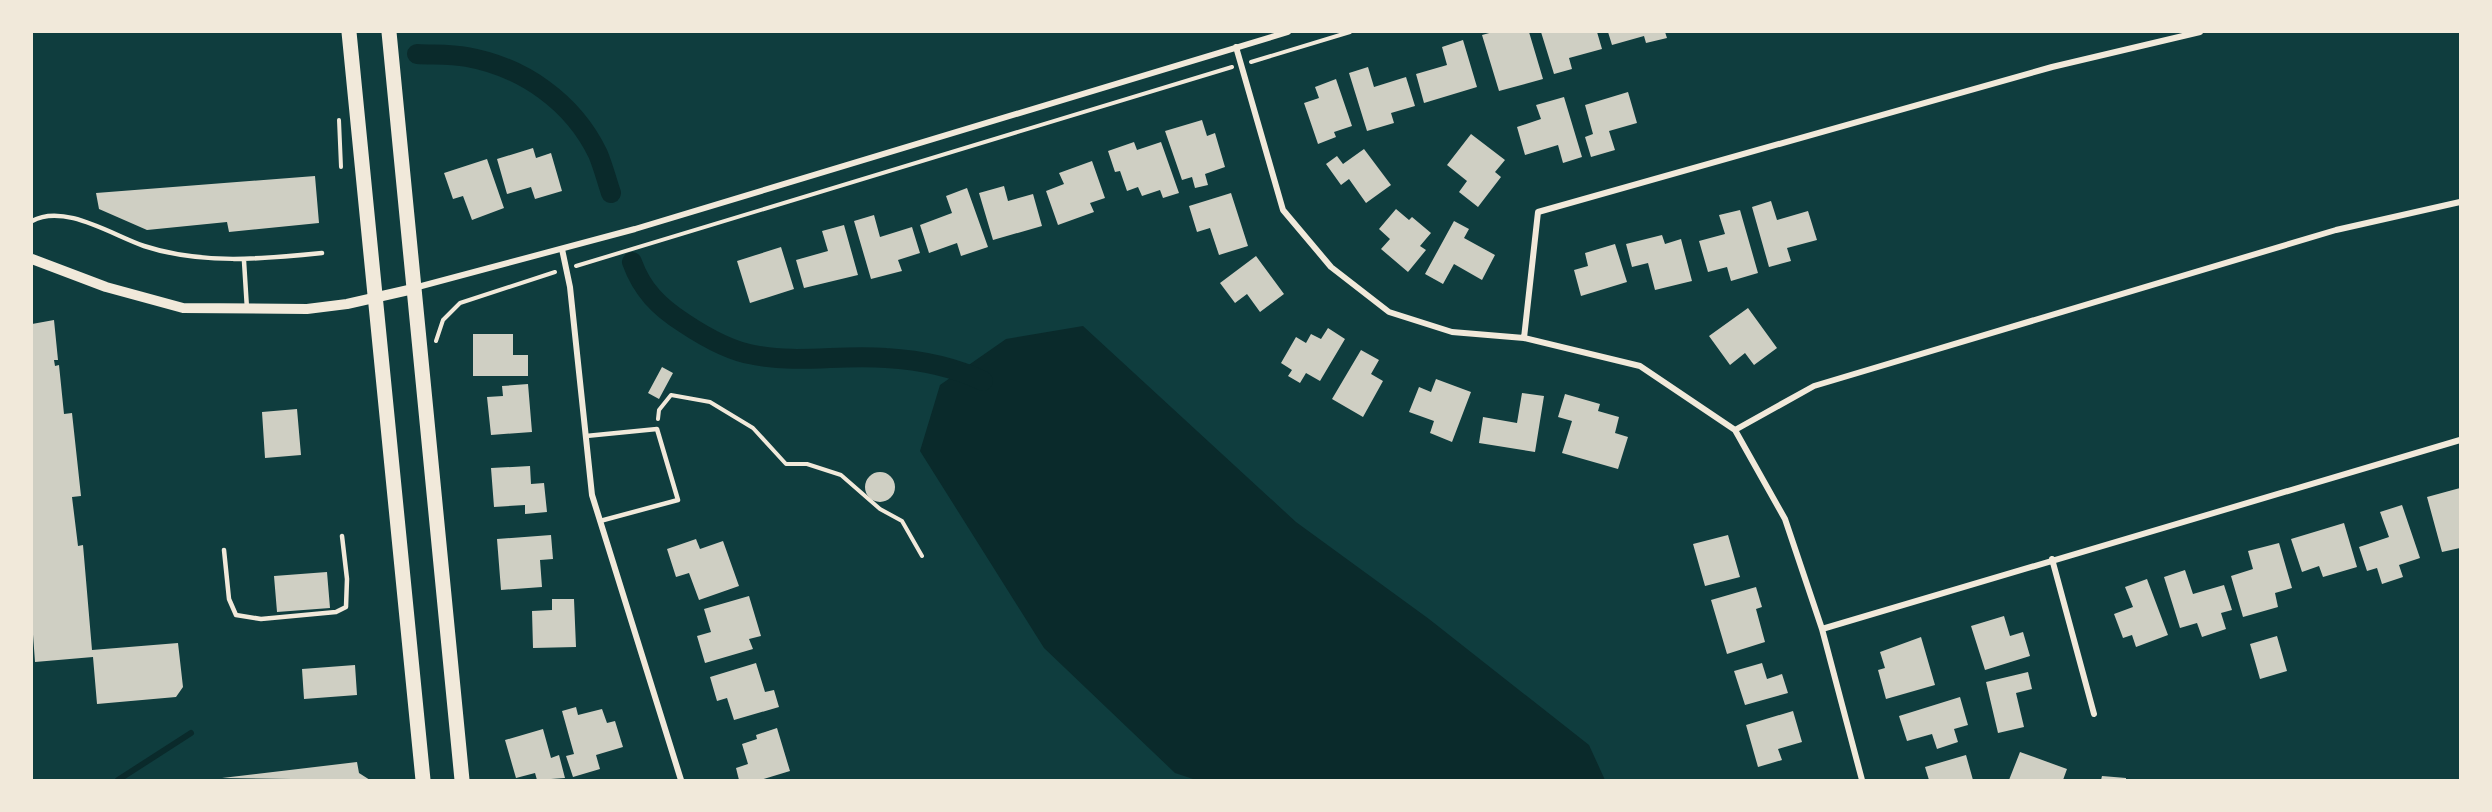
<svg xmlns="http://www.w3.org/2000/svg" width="2492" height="812" viewBox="0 0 2492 812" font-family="'Sofia Sans Condensed',sans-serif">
	<rect width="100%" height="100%" fill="#0f3d3e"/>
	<path fill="#0a2a2b" d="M1083 326 1296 522 1429 619 1589 745 1605 780H1196L1175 773 1044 648 920 451 940 385 1006 339Z"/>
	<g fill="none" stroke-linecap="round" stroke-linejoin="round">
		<path stroke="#0a2a2b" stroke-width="6" d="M118 780 191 733"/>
		<path stroke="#0a2a2b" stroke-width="20" d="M417 54C433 55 451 54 467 57 523 67 573 102 598 154 603 166 607 181 611 193
			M632 262C642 290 659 307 684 323 705 337 729 351 754 355 798 364 842 354 886 358 919 360 954 367 983 381"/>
	</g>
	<path fill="#cfcfc3" d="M1493 32H1529L1543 79 1499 91 1482 35Z
		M1541 32H1597L1602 49 1569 58 1572 69 1554 74Z
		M1608 32H1665L1667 38 1646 43 1644 36 1612 45Z
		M1463 40 1477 87 1424 103 1416 74 1447 65 1442 47Z
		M1368 67 1374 87 1406 77 1415 106 1391 113 1394 123 1367 131 1349 73Z
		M1336 79 1352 126 1334 132 1336 137 1318 144 1304 103 1319 98 1315 87Z
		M1628 92 1637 123 1609 131 1615 150 1591 157 1585 137 1593 134 1585 105Z
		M1564 97 1582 157 1563 163 1558 145 1525 155 1517 127 1541 119 1536 105Z
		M1202 120 1207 136 1215 133 1225 167 1205 174 1208 185 1195 188 1192 177 1182 180 1165 131Z
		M1471 134 1505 160 1495 172 1501 177 1478 207 1459 192 1467 181 1447 165Z
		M1134 142 1137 150 1161 142 1179 193 1163 198 1160 190 1142 196 1138 187 1127 191 1120 171 1115 172 1108 151Z
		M533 148 536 158 551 153 562 191 535 199 531 187 507 194 497 159Z
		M1364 149 1391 185 1366 203 1349 179 1341 185 1326 164 1337 156 1343 164Z
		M487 159 504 208 472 220 463 196 453 199 444 173Z
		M1092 161 1105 198 1090 203 1094 212 1058 225 1046 191 1064 184 1059 173Z
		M315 176 319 223 229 232 227 222 147 230 99 209 96 193Z
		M1004 186 1008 201 1033 194 1042 226 993 240 979 193Z
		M967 188 988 247 961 256 957 243 929 253 920 225 952 213 946 196Z
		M1231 193 1248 246 1219 255 1210 228 1197 232 1189 206Z
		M1771 201 1777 220 1808 211 1817 240 1787 248 1791 261 1769 267 1752 207Z
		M1396 209 1409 220 1412 217 1431 233 1420 246 1426 250 1408 272 1381 249 1390 239 1379 229Z
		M1740 210 1758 273 1731 281 1727 267 1708 272 1699 241 1725 234 1719 215Z
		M874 215 880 237 912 227 920 253 898 260 902 271 871 279 854 221Z
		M1454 221 1469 229 1464 238 1495 255 1482 280 1454 264 1443 284 1425 274Z
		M844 225 858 275 804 288 796 260 828 251 822 231Z
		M1662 235 1665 244 1681 239 1692 281 1655 290 1648 263 1632 267 1626 244Z
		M1615 244 1627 282 1581 296 1574 270 1588 266 1585 253Z
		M781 247 794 289 750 303 737 261Z
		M1256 256 1284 294 1260 312 1247 294 1235 303 1220 283Z
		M1748 308 1777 348 1754 365 1745 353 1730 365 1709 336Z
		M54 320 58 360H54L55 366 59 365 64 414 72 413 81 496 72 497 78 546 83 545 92 650 178 643 183 687 176 697 97 704 93 657 35 662 32 621V324Z
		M1328 328 1345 339 1320 381 1306 373 1300 383 1288 376 1292 370 1281 363 1296 337 1306 343 1311 334 1321 339Z
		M473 334H513V355H528V376H473Z
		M1361 350 1379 360 1371 374 1383 381 1363 417 1332 399Z
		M662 367 673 373 659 399 648 393Z
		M1436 379 1471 392 1452 442 1430 433 1434 421 1409 412 1419 387 1431 392Z
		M528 384 532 432 491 435 487 397 503 396 502 386Z
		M1522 393 1544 396 1535 452 1479 443 1483 417 1517 423Z
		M1565 394 1600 404 1598 411 1619 417 1615 433 1628 437 1618 469 1562 453 1572 421 1558 417Z
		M297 409 301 455 265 458 262 412Z
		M530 466 531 484 544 483 547 512 525 514V505L494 507 491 468Z
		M865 487a15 15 0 1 1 30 0a15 15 0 1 1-30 0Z
		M2460 488V548L2442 552 2427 497Z
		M2402 505 2420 558 2399 565 2403 577 2382 584 2377 568 2367 571 2359 547 2389 537 2380 512Z
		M2344 523 2357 567 2323 577 2319 566 2302 572 2291 539Z
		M551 535 553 559 540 560 542 587 501 590 497 539Z
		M1728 535 1740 577 1705 586 1693 544Z
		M696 539 700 549 723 541 739 586 699 600 689 573 676 577 667 549Z
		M2279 543 2292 588 2275 593 2278 607 2243 617 2231 576 2253 569 2248 551Z
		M2185 570 2193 594 2224 585 2232 610 2221 613 2226 629 2202 637 2197 623 2180 628 2164 577Z
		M327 572 330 608 277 612 274 576Z
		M2147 579 2168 635 2136 647 2132 635 2123 638 2114 614 2133 607 2125 587Z
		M1756 587 1762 607 1756 609 1765 642 1727 654 1711 600Z
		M749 596 761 636 749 639 753 649 705 663 697 636 711 632 704 609Z
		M552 599H574L576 647 533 648 532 611 552 610Z
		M2004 616 2010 636 2023 632 2030 656 1985 670 1971 626Z
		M2277 636 2287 671 2260 679 2250 644Z
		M1921 637 1935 685 1886 699 1878 670 1885 668 1880 652Z
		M756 663 765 692 774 690 779 707 734 720 727 698 717 701 710 677Z
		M1762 663 1767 679 1782 674 1788 693 1745 705 1734 671Z
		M355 665 357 695 304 699 302 669Z
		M2028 672 2032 689 2016 693 2024 727 1998 733 1986 682Z
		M1960 697 1968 725 1954 729 1958 742 1937 749 1932 734 1907 741 1899 716Z
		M576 707 578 715 602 709 607 723 615 721 623 747 596 755 600 769 573 777 566 756 574 754 562 711Z
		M1793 711 1802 742 1778 749 1782 760 1758 767 1746 725Z
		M777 728 790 771 760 780H739L736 768 748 764 742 744 757 739 756 735Z
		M543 729 551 758 559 755 565 778 537 780 535 773 516 778 505 740Z
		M2020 752 2067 769 2063 780H2009Z
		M1966 755 1973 780H1929L1925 767Z
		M357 762 359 773 370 780 222 778Z
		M2102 776 2126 778V780H2101Z"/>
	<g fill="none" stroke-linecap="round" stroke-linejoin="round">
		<path stroke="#f1e9da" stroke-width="4" d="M1251 62 1350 32
			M339 120 341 167
			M576 266 1232 67
			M436 341 443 320 460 303 555 272
			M658 419 659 410 671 395 710 402 753 428 786 464H807L841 475 880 509 902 521 922 556"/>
		<path stroke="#f1e9da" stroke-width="4.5" d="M32 221C64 203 112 235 144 246 202 265 263 259 322 253
			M244 261 247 309
			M586 436 657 429 678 500 600 521
			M224 550 229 599 236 615 261 619 336 612 346 607 347 579 342 536"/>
		<path stroke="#f1e9da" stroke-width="6" d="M1236 47 1283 210 1331 267 1389 312 1452 332 1524 338 1640 366 1735 430 1785 519 1822 629 1862 780
			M562 249 570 287 592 495 681 780
			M414 288 635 229 1288 32
			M1524 338 1538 212 2052 67 2200 32
			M1735 430 1814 386 2336 230 2460 202
			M2052 559 2094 714
			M1822 629 2460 440"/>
		<path stroke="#f1e9da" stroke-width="10" d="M32 259 106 287 183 308 307 309 347 304 413 289"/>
		<path stroke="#f1e9da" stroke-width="15" d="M349 32 423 780
			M389 32 462 780"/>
	</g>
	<rect width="2492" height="812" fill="none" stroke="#f1e9da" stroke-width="66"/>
</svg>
